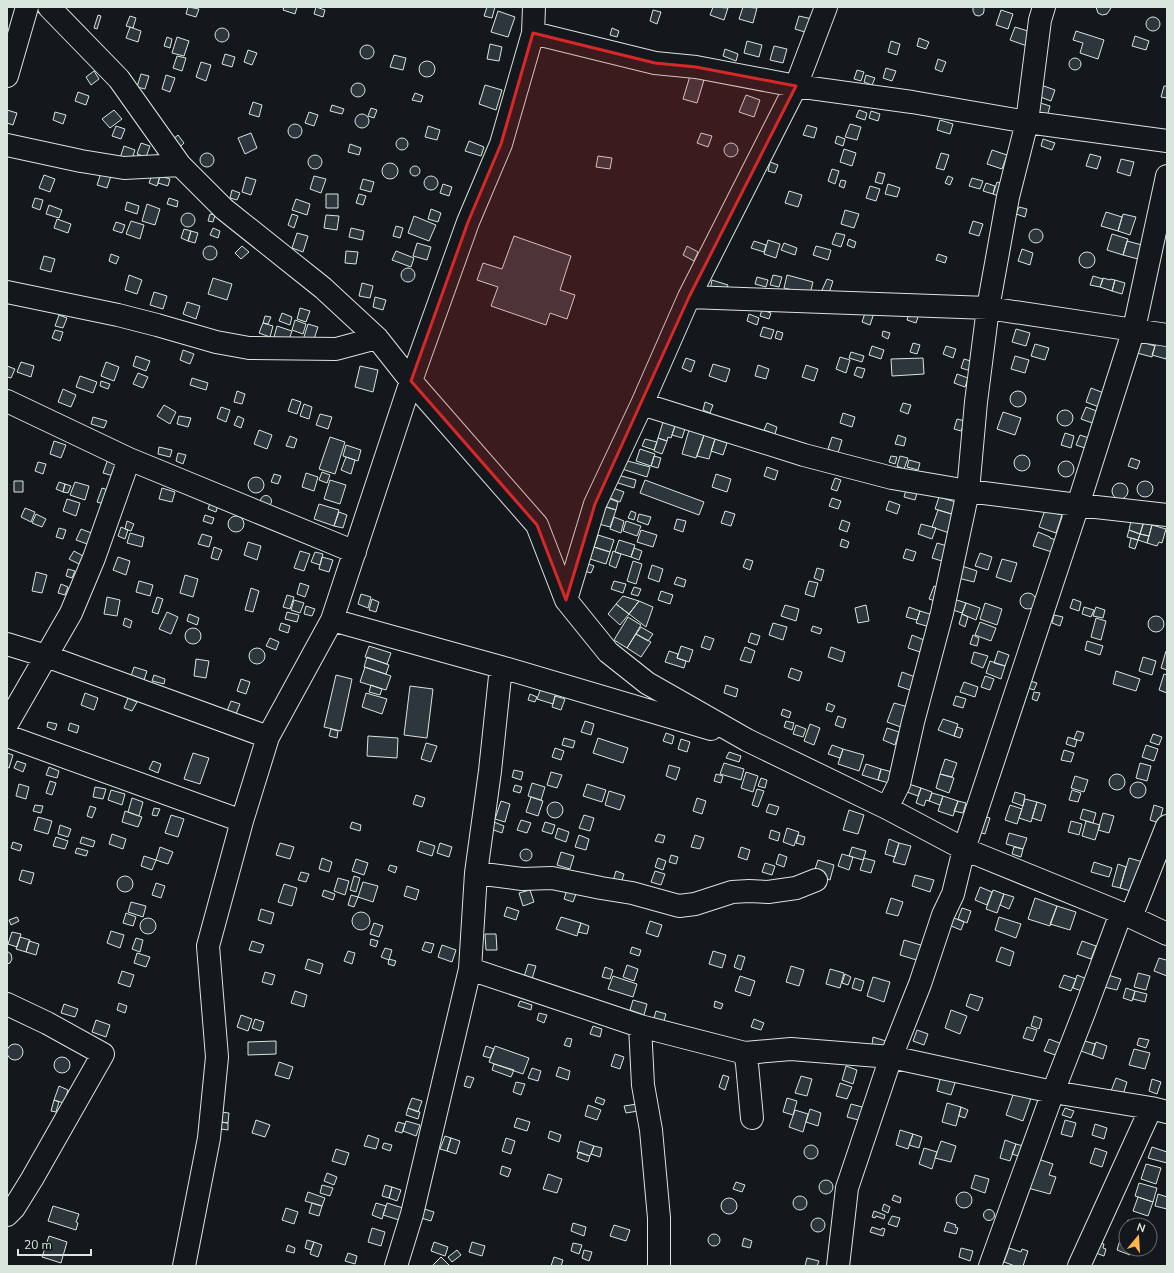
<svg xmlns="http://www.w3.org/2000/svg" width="1174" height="1273" viewBox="0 0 1174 1273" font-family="'Nunito Sans',sans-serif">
	<rect width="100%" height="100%" fill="#14181c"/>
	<path fill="#2c363c" stroke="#d8e6dc" d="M188 7 199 9 196 17 186 14Z
		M284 7H297L295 14 283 10Z
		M316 7 325 10 323 17 314 14Z
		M487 7H495L492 18 484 16Z
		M713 7 728 8 724 20 710 15Z
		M743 7 757 8 753 23 739 19Z
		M973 7H984V11L983 14 979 16 975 15 973 11Z
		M1096 7H1110L1111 8 1107 14 1102 15 1098 13Z
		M653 10 661 12 657 24 650 21Z
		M1001 10 1013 14 1008 29 996 25Z
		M498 11 515 17 508 37 491 32Z
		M98 15 101 16 97 29 94 28Z
		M130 16 136 18 133 28 126 26Z
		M799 16 812 19 808 33 795 29Z
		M1146 24a7 7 0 1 1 14 0a7 7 0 1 1-14 0Z
		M130 27 141 31 138 42 126 38Z
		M1015 27 1031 32 1027 46 1010 40Z
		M215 35a7 7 0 1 1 14 0a7 7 0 1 1-14 0Z
		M612 28 619 31 617 37 610 35Z
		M1076 31 1104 40 1098 59 1080 53 1083 43 1073 40Z
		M1135 36 1149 41 1146 50 1132 46Z
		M167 37 172 39 170 48 164 46Z
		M177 37 189 41 184 56 172 53Z
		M919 38 929 42 926 49 917 46Z
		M747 41 762 45 759 57 744 53Z
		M891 41 900 44 897 55 888 52Z
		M490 44 502 47 499 61 487 59Z
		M360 52a7 7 0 1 1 14 0a7 7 0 1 1-14 0Z
		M774 46 787 49 783 63 770 60Z
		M725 49 738 54 736 61 723 56Z
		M248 50 257 53 252 65 244 62Z
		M225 54 235 57 232 67 222 64Z
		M394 55 406 58 403 70 390 67Z
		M177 56 186 58 182 71 173 68Z
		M1069 64a6 6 0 1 1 12 0a6 6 0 1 1-12 0Z
		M938 59 946 62 942 72 935 69Z
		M419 69a8 8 0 1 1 16 0a8 8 0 1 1-16 0Z
		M201 62 211 65 206 81 196 77Z
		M886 68 896 71 892 81 883 78Z
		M857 70 864 72 861 81 854 79Z
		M94 71 99 79 91 85 86 77Z
		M141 74 149 76 145 89 137 87Z
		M166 75 175 78 170 92 162 89Z
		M866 75 875 78 872 85 864 82Z
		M690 76 704 80 697 103 683 99Z
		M351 90a7 7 0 1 1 14 0a7 7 0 1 1-14 0Z
		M485 85 502 90 496 110 479 104Z
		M1041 85 1055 90 1051 101 1038 96Z
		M1164 86H1167V98L1161 97Z
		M78 92 89 96 86 105 75 101Z
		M415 93 423 96 421 102 412 100Z
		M746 95 760 100 754 117 739 112Z
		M253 102 262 105 259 117 249 114Z
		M1037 102 1050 106 1046 120 1032 116Z
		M332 105 344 109 342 114 330 111Z
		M371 108 377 110 374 118 368 116Z
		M7 110 17 113 13 125 7 123Z
		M114 110 122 119 110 128 102 119Z
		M859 110 867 113 865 120 856 117Z
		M871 111 880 114 878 121 869 118Z
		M55 112 66 115 63 124 53 120Z
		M309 112 318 115 314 126 305 123Z
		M355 121a7 7 0 1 1 14 0a7 7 0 1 1-14 0Z
		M940 120 953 124 950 134 937 130Z
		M288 131a7 7 0 1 1 14 0a7 7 0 1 1-14 0Z
		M850 124 861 127 857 140 845 137Z
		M807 125 817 128 814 138 803 135Z
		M116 126 125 129 121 139 112 136Z
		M428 126 440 130 437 140 425 137Z
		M251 133 257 148 245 154 238 138Z
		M701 133 712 136 708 147 697 143Z
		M178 135 184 143 179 148 172 140Z
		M837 136 845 139 843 146 835 143Z
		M396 144a6 6 0 1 1 12 0a6 6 0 1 1-12 0Z
		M1043 139 1055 143 1052 150 1041 146Z
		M469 141 484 147 481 156 465 151Z
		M141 143 150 146 146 157 137 154Z
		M724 150a7 7 0 1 1 14 0a7 7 0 1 1-14 0Z
		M350 144 361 148 359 155 348 152Z
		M124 146 135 150 131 162 120 158Z
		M844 149 856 153 852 166 840 162Z
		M992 150 1007 155 1002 169 987 164Z
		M200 160a7 7 0 1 1 14 0a7 7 0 1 1-14 0Z
		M941 153 949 155 944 170 936 168Z
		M1090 154 1101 157 1097 169 1086 166Z
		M308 162a7 7 0 1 1 14 0a7 7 0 1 1-14 0Z
		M598 156 612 158 610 169 596 167Z
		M1121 159 1134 162 1130 176 1117 172Z
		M770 162 778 165 775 173 768 171Z
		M382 171a8 8 0 1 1 16 0a8 8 0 1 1-16 0Z
		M410 171a5 5 0 1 1 10 0a5 5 0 1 1-10 0Z
		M832 169 839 171 835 184 828 181Z
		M878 172 885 174 882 184 875 182Z
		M101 173 111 176 107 188 97 185Z
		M152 174 160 176 157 186 149 183Z
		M44 175 55 179 50 192 39 188Z
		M424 183a7 7 0 1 1 14 0a7 7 0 1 1-14 0Z
		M160 176 170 179 168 186 158 183Z
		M314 176 326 179 321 193 310 189Z
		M948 176 953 178 950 185 945 183Z
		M246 177 256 180 251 195 242 192Z
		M972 178 983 181 980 189 969 186Z
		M363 179 374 182 371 192 360 189Z
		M841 180 846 181 844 188 839 186Z
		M997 182 1005 185 1001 197 993 194Z
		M986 183 995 186 993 194 983 191Z
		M443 184 452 187 449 196 440 193Z
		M888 184 900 188 897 197 885 194Z
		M870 186 880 189 876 201 866 198Z
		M232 190 240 193 237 200 230 198Z
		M789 191 802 195 798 207 785 203Z
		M326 194H338V208H326Z
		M359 194 366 196 363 205 356 203Z
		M35 198 43 200 40 210 32 207Z
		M169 198 178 201 177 207 167 204Z
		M296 199 310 204 307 215 292 210Z
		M127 202 139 206 137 214 125 210Z
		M147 204 160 209 155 225 142 221Z
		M49 205 62 210 59 218 46 214Z
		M1019 207 1027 209 1025 217 1016 214Z
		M431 209 441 213 438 222 428 219Z
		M845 210 859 214 854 228 841 224Z
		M1106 212 1122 217 1118 231 1101 226Z
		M181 220a7 7 0 1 1 14 0a7 7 0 1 1-14 0Z
		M210 214 215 215 213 222 208 221Z
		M292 214 298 216 294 228 288 225Z
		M1123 214 1136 217 1130 235 1118 231Z
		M326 215 339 216 337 230 324 228Z
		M414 216 436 225 429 241 408 233Z
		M57 219 71 224 68 233 54 228Z
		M131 221 144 225 140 239 126 234Z
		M973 221 983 224 979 236 969 233Z
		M116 222 125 225 122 233 113 230Z
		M396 226 403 228 400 238 393 236Z
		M213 228 220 231 218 238 210 235Z
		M351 228 364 231 362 240 349 237Z
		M1029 236a7 7 0 1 1 14 0a7 7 0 1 1-14 0Z
		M184 229 191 231 188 241 181 238Z
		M191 231 198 233 195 243 188 241Z
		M297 233 308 236 303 252 292 248Z
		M836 233 845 235 841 247 832 244Z
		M1112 234 1128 239 1123 255 1107 250Z
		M514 236 571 256 560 290 575 295 567 319 550 313 546 325 491 306 498 287 477 280 483 263 502 269Z
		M849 239 856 242 854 248 847 245Z
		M768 240 780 244 776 258 764 254Z
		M754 241 766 245 764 252 751 248Z
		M1127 241 1142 245 1138 259 1123 255Z
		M417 243 431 247 427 260 413 256Z
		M784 243 797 248 795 255 781 250Z
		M203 253a7 7 0 1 1 14 0a7 7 0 1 1-14 0Z
		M242 246 249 252 241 259 235 253Z
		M687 246 698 252 694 261 683 255Z
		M816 246 831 250 828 260 813 255Z
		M1022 249 1033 253 1030 265 1018 261Z
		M346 251 358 252 356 264 345 263Z
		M396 251 414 258 411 267 392 260Z
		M1079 260a8 8 0 1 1 16 0a8 8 0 1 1-16 0Z
		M111 254 119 257 116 264 109 261Z
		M938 254 947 257 945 263 936 260Z
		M44 256 55 259 51 272 40 269Z
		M401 275a7 7 0 1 1 14 0a7 7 0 1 1-14 0Z
		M129 275 142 280 137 294 125 290Z
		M773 275 782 277 779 287 770 285Z
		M787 275 813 282 810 294 784 288Z
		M1093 276 1103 279 1100 287 1090 285Z
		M757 277 768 280 766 287 755 284Z
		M213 278 232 284 227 300 208 294Z
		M1103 278 1110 280V279L1115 280 1112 291 1100 287Z
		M827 279 833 281 829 293 822 290Z
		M712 280 728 285 725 295 710 290Z
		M1115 280 1125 283 1122 294 1112 291Z
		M362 283 373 286 370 298 359 296Z
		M154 292 167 296 163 309 150 305Z
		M375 297 386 300 383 310 373 307Z
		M187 302 200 306 196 319 183 314Z
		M300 308 310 311 306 322 297 319Z
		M762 310 771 313 769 319 760 316Z
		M866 310 874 313 870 325 862 322Z
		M910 311 919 314 916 323 907 320Z
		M282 313 292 317 290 325 279 321Z
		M749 314 759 318 757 325 747 321Z
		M59 315 67 318 63 328 55 326Z
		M265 316 271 317 268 324 263 323Z
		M295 320 306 324 303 334 292 330Z
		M263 323 273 326 270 337 259 333Z
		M308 324 318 327 313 342 303 340Z
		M277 326 292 331 288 342 274 337Z
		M763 327 774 330 771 339 760 336Z
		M1016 329 1030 333 1026 346 1012 342Z
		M55 330 63 332 60 341 52 338Z
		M777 331 783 333 781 340 775 338Z
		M883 331 890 333 888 339 882 336Z
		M1141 342 1155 346 1152 357 1137 353Z
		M913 343 920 345 917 354 910 352Z
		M1156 343 1167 346V354L1166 359 1152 355Z
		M1035 344 1049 348 1045 360 1031 356Z
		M872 346 884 350 881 359 869 355Z
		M946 346 956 349 953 358 943 354Z
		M183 350 194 354 190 364 180 360Z
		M851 352 864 356 862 362 849 358Z
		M136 356 150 361 146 371 133 366Z
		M1015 356 1029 360 1025 373 1011 369Z
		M840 357 850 360 846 373 836 369Z
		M686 358 695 361 691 372 682 368Z
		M923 358 924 374 892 376 891 359Z
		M964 359 974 362 971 371 961 368Z
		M21 362 34 366 31 377 17 372Z
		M106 362 119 367 114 381 101 376Z
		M713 364 730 369 726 382 709 376Z
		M758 365 769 369 766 379 755 376Z
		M806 365 818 369 814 381 802 377Z
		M7 366 15 369 11 378 7 377Z
		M360 366 378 370 373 392 355 387Z
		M857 367 865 369 862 378 854 375Z
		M138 373 148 377 143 388 133 384Z
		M957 374 968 378 965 387 954 383Z
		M80 376 97 382 93 393 76 387Z
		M192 378 208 383 206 390 190 385Z
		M101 381 110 384 108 389 100 386Z
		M1091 388 1104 393 1099 407 1086 402Z
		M63 389 76 395 71 407 58 402Z
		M1010 399a8 8 0 1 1 16 0a8 8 0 1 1-16 0Z
		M237 391 245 394 242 404 234 402Z
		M292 399 301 402 297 414 288 411Z
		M705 402 713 405 710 413 703 410Z
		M903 403 911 405 908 414 900 411Z
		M304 404 312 407 309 419 300 416Z
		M164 405 176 412 170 424 157 416Z
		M221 407 230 410 226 422 217 418Z
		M1086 407 1102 413 1098 425 1081 419Z
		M1057 418a8 8 0 1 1 16 0a8 8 0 1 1-16 0Z
		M1003 412 1021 418 1015 435 997 429Z
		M843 413 855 417 852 427 840 423Z
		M320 414 332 417 328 429 316 425Z
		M179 416 191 418 188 427 177 424Z
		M238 416 244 419 241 428 234 425Z
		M93 417 107 421 104 428 91 424Z
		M957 419 965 421 961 431 954 429Z
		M663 422 675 426 671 438 668 437 667 441 658 438Z
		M767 423 777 427 775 434 764 430Z
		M675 426 685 429 682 438 672 435Z
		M259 430 272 435 267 449 254 444Z
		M689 430 704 435 696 458 682 454Z
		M1065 433 1074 436 1071 448 1061 445Z
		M704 435 715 439 709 459 697 456Z
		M898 435 906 438 904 446 895 444Z
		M1080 435 1092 439 1088 449 1076 445Z
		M290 436 297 439 294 448 286 446Z
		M330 437 345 442 335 474 319 469Z
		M832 437 842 440 838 453 828 449Z
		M658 438 667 441 662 454 654 451Z
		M645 439 657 442 654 450 642 446Z
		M715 439 727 443 723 455 711 451Z
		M54 441 66 445 61 458 50 454Z
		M346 445 361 450 358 461 343 456Z
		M159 447 172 450 170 457 158 454Z
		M640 449 655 454 651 466 636 461Z
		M178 453 186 455 183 464 176 461Z
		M1014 463a8 8 0 1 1 16 0a8 8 0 1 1-16 0Z
		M654 456 661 458 658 468 651 466Z
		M891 456 897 457 895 464 889 462Z
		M900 456 908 458 904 469 897 466Z
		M346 457 355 460 351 474 341 470Z
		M1131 458 1140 461 1137 469 1128 466Z
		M108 459 122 463 117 477 103 473Z
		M624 460 650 467 647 477 622 469Z
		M909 460 920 463 918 470 907 467Z
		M1058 469a8 8 0 1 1 16 0a8 8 0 1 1-16 0Z
		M38 462 46 464 43 474 35 471Z
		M767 467 778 471 775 480 764 476Z
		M322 472 330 475 327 483 319 480Z
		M306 473 318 477 314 491 302 487Z
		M274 474 281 476 278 484 271 482Z
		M716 474 731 479 727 492 712 487Z
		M618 475 636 480 634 488 615 482Z
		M248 485a8 8 0 1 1 16 0a8 8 0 1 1-16 0Z
		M835 478 841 480 837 491 831 489Z
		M330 480 346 485 340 504 324 499Z
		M645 480 704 502 699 515 640 493Z
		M1137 489a8 8 0 1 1 16 0a8 8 0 1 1-16 0Z
		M14 481H23V492H14Z
		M59 482 65 484 63 492 56 489Z
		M75 482 89 486 85 500 70 495Z
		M1112 491a8 8 0 1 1 16 0a8 8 0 1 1-16 0Z
		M65 484 71 486 68 493 63 492Z
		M102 488 111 491 107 505 97 502Z
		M162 488 175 492 172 502 159 499Z
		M613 488 624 492 620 502 610 498Z
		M906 490 917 493 915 500 904 497Z
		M260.5 501a5.5 5.5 0 1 1 11 0a5.5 5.5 0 1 1-11 0Z
		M939 497 959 503 955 515 935 509Z
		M608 498 618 502 616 510 606 507Z
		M832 498 841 501 838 509 829 506Z
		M67 499 80 503 76 516 63 511Z
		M889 501 900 505 897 514 886 510Z
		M210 503 218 505 216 512 208 509Z
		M319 504 339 510 334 526 314 519Z
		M604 506 616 510 610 527 599 524Z
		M25 508 35 512 31 522 21 517Z
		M938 510 955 515 949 533 932 527Z
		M1045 510 1062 515 1056 533 1039 527Z
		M631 511 636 513 634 520 628 518Z
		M725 511 735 514 731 526 721 523Z
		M339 512 347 515 343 528 334 526Z
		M36 514 46 519 42 527 32 523Z
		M639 514 651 517 648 525 637 521Z
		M205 515 214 518 212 524 203 521Z
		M228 524a8 8 0 1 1 16 0a8 8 0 1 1-16 0Z
		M614 517 624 521 621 533 610 529Z
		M677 519 686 521 683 532 674 529Z
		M842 520 850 523 847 532 839 529Z
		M127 521 134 524 131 531 125 529Z
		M626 521 641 526 637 536 623 531Z
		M1131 521 1143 524 1140 534 1129 530Z
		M1144 522 1152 525 1149 536 1140 534Z
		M921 524 936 528 932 539 918 534Z
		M1152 525 1166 529 1162 543 1159 542 1157 546 1147 543Z
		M121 527 128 530 125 539 118 536Z
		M59 528 66 530 63 539 56 537Z
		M81 529 94 534 90 545 76 540Z
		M641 530 657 535 653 547 637 542Z
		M1129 530 1140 534 1138 540 1127 537Z
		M1038 532 1050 537V538L1056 540 1052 552 1033 546Z
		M130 533 144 537 142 547 127 543Z
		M202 534 212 537 209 547 198 544Z
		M1140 534 1149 536 1147 543 1138 540Z
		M598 535 614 540 610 552 594 547Z
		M1131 538 1138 540 1135 549 1129 547Z
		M842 539 849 542 847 548 840 546Z
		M619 540 635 545 631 557 615 552Z
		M248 542 261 546 257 560 244 555Z
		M937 543 947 546 942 561 932 558Z
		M214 547 222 550 218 560 211 558Z
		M594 547 610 552 606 564 590 559Z
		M634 548 642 551 639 560 631 557Z
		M906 549 916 552 913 561 903 558Z
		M74 551 83 556 79 564 69 559Z
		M300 551 310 554 304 571 294 568Z
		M613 551 621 554 616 568 609 565Z
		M315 552 323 554 320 565 311 562Z
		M980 553 992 557 988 570 975 566Z
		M118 557 130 561 126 575 113 570Z
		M322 557 333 560 329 572 319 569Z
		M746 559 753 561 750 570 743 567Z
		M1002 559 1017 563 1011 582 996 577Z
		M633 561 642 564 636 584 627 581Z
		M583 562 594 566 591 573 581 570Z
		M652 565 663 569 659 582 648 578Z
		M962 566 977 571 974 582 958 578Z
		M817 568 824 570 821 581 814 578Z
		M68 569 75 571 72 578 66 576Z
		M36 572 47 575 42 593 32 591Z
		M185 575 198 579 193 597 180 593Z
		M677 577 686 580 684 587 674 584Z
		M139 581 153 585 150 596 136 592Z
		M614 581 626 584 623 593 611 589Z
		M809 581 818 583 814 597 805 594Z
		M300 583 309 586 305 597 297 594Z
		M61 584 68 587 65 595 58 593Z
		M934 586 942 589 938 602 929 599Z
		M634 587 641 589 638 596 631 594Z
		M251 588 259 591 253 612 245 610Z
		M661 591 673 595 670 604 658 600Z
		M1020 601a8 8 0 1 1 16 0a8 8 0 1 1-16 0Z
		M361 594 371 597 368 608 358 604Z
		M287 595 294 597 290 609 283 607Z
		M623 596 639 601 629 614 616 604Z
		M107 597 120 600 117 616 104 614Z
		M157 597 163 599 158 614 152 612Z
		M372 599 379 602 376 612 369 610Z
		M954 599 966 603 962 613 950 609Z
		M1073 599 1081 602 1079 611 1070 608Z
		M294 600 304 603 300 613 291 610Z
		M639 601 653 607 646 627 629 614Z
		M966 603 980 608 976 620 962 614Z
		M985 603 1002 609 997 625 980 619Z
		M616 604 629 614 620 625 608 614Z
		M785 605 799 609 796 621 781 616Z
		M866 605 869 621 858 623 855 608Z
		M306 606 315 609 312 616 304 614Z
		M909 607 920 611 917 620 906 617Z
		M1084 607 1094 610 1091 617 1082 614Z
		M1096 607 1105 610 1103 618 1093 616Z
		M920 611 933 615 930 627 916 623Z
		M167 612 178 617 171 634 159 629Z
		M287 612 299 615 297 622 285 619Z
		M189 614 199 618 197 625 187 621Z
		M962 614 968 617 965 627 959 624Z
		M1054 615 1063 617 1060 626 1052 623Z
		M1148 624a8 8 0 1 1 16 0a8 8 0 1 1-16 0Z
		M628 617 641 625 627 648 614 640Z
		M125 618 132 621 130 628 123 625Z
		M1096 618 1106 621 1101 640 1091 637Z
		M980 622 996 628 991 641 975 635Z
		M281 623 290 626 288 633 279 630Z
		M773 623 787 627 783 640 769 635Z
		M813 626 822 629 820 634 811 631Z
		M641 627 653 634 648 641 636 634Z
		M185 636a8 8 0 1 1 16 0a8 8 0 1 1-16 0Z
		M751 633 760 636 757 645 748 642Z
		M636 634 651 642 641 657 627 648Z
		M912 635 924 640 920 652 908 648Z
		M973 635 979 638 977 646 970 644Z
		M705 636 714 639 710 650 701 647Z
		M270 638 279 642 276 650 266 646Z
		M1087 641 1103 646 1100 655 1085 650Z
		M369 646 391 653 387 664 365 657Z
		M681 646 693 650 689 662 677 658Z
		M745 647 755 651 751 663 740 660Z
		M831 647 845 652 842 662 828 657Z
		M249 656a8 8 0 1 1 16 0a8 8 0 1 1-16 0Z
		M669 651 678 654 677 658 686 661 684 668 665 662Z
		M998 651 1009 655 1005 666 994 663Z
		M1166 651 1167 652V670L1161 668Z
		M974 652 988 656 983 668 971 663Z
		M367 657 389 665 386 674 364 667Z
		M1143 657 1156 661 1152 675 1139 671Z
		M196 659 209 661 206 678 194 676Z
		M990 661 1005 666 1001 679 986 673Z
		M134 667 147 671 144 680 131 676Z
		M365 667 391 676 386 690 360 682Z
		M791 668 802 672 799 681 788 677Z
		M1116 671 1140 679 1136 691 1113 684Z
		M902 672 915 677 910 690 898 686Z
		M1164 674 1167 675V693L1159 690Z
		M154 675 165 679 164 684 152 681Z
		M336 675 352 679 341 731 324 727Z
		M985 676 994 679 990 690 981 687Z
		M241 679 250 682 246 694 237 691Z
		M1030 681 1037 683 1034 690 1028 688Z
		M964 682 978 687 975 697 960 692Z
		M371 685 382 689 380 695 369 692Z
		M726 685 738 689 736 697 724 693Z
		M410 686 433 689 427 738 404 735Z
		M541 688 556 693 553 704 537 699Z
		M1034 692 1040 693 1037 701 1032 699Z
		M85 693 98 698 94 710 81 705Z
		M366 693 387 699 382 714 362 707Z
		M530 694 537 697 535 702 528 700Z
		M555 696 565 699 561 710 552 707Z
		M956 696 966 699 963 708 953 705Z
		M128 698 137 702 132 711 124 708Z
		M231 701 240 704 236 714 227 711Z
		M828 703 835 706 832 712 826 710Z
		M894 703 908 707 901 727 887 722Z
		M783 709 791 712 789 718 781 715Z
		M838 716 846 719 843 728 835 725Z
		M943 719 958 724 954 736 938 730Z
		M585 721 594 724 591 735 581 732Z
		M786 721 794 723 792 730 784 727Z
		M48 722 57 724 55 730 47 727Z
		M70 723 79 726 77 733 68 730Z
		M810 724 820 728 814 745 804 741Z
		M796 725 806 729 803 737 793 734Z
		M957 727 963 729 960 738 954 736Z
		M887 728 899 732 895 745 883 740Z
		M331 729 338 731 337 738 329 736Z
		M1077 731 1084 733 1081 741 1074 739Z
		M666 733 674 736 672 744 663 741Z
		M1153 734 1162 737 1159 745 1150 742Z
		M368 736 398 738 397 758 367 756Z
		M1068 737 1077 740 1075 747 1066 744Z
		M564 738 575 741 573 748 562 745Z
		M598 738 628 748 623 763 593 753Z
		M681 739 690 742 687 752 678 749Z
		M426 743 437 746 431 762 421 759Z
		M832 745 843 749 840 758 828 754Z
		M1146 745 1158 749 1154 761 1142 757Z
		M555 748 564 751 561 760 552 757Z
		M843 749 864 755 859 771 838 764Z
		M1064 750 1074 753 1071 762 1061 760Z
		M729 752 741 756 739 762 726 758Z
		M7 753 13 755 9 768 7 767Z
		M193 753 209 758 200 784 184 779Z
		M945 759 957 763 952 777 940 774Z
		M17 761 26 764 23 772 14 768Z
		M153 761 161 764 158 773 149 769Z
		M724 763 744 769 741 780 720 774Z
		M1140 763 1151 766 1147 781 1136 778Z
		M866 764 881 769 878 780 862 775Z
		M669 765 680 768 676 780 666 776Z
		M49 767 59 771 57 778 46 775Z
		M881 769 892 772 889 783 878 780Z
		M514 770 523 772 521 780 512 777Z
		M551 772 562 775 557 788 547 785Z
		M746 772 758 776 753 792 741 788Z
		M1109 782a8 8 0 1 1 16 0a8 8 0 1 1-16 0Z
		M716 774 723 776 721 783 714 781Z
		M940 774 954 778 949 793 936 788Z
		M1075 776 1088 780 1084 792 1071 788Z
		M761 778 767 780 765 788 758 786Z
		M50 781 56 783 52 795 46 793Z
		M1130 790a8 8 0 1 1 16 0a8 8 0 1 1-16 0Z
		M532 783 545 787 541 800 528 796Z
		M19 784 29 787 26 799 16 796Z
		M587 784 606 790 602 802 583 796Z
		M909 784 921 788 918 796 907 792Z
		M515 785 522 787 520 793 513 791Z
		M95 787 106 789 103 799 93 797Z
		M921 788 932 792 929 801 926 800 924 806 916 803Z
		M757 789 764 791 758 807 752 805Z
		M111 790 125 794 122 805 108 800Z
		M1072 790 1081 793 1078 802 1069 800Z
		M609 791 625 796 620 810 605 805Z
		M1015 792 1025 795 1023 806 1012 802Z
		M932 793 943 796 940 805 929 801Z
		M416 795 425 798 422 807 413 804Z
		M943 796 958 801 953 816 938 811Z
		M531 797 543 801 538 816 526 812Z
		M132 798 143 802 139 816 128 812Z
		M697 798 706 801 702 814 693 811Z
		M1025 799 1037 802 1031 822 1019 818Z
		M501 801 510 804 505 822 495 819Z
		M958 801 966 803 963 813 954 811Z
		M547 810a8 8 0 1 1 16 0a8 8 0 1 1-16 0Z
		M1037 802 1046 805 1041 821 1032 818Z
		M769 804 779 807 776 815 766 812Z
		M35 805 43 806 41 813 33 811Z
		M1010 805 1022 809 1017 824 1005 820Z
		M1154 805 1163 808 1159 823 1150 820Z
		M90 806 96 808 92 818 87 816Z
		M154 808 160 809 157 816 152 815Z
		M1083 809 1096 813 1093 823 1080 819Z
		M849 810 864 815 858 834 843 830Z
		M125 811 142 817 138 827 122 822Z
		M1103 813 1114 816 1109 833 1098 830Z
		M171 815 184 819 178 837 165 833Z
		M584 815 594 818 590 831 579 828Z
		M980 815 990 818 985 834 976 831Z
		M38 817 52 821 48 834 34 830Z
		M521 820 531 823 527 833 517 830Z
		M1071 821 1082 824 1079 835 1068 832Z
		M1086 821 1100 825 1095 840 1082 836Z
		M352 822 361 825 360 831 350 828Z
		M494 822 504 826 502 833 491 829Z
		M545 822 555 825 552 834 542 831Z
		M60 825 71 829 68 837 58 834Z
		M558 828 569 832 566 842 555 838Z
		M787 828 799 832 794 846 783 842Z
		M771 830 780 833 778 841 769 838Z
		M1009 833 1027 838 1023 849 1006 844Z
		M112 834 126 839 123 849 109 844Z
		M658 834 665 836 663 843 655 841Z
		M579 835 589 839 586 850 575 847Z
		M695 835 704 838 700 849 691 847Z
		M798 835 805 837 803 845 796 843Z
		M56 837 68 841 65 849 53 846Z
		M82 837 95 841 93 847 80 843Z
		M889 839 899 843 895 857 885 854Z
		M420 841 435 846 432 856 417 851Z
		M13 842 22 845 20 851 11 848Z
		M280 843 294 847 290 859 276 855Z
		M440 843 452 847 449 857 437 853Z
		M899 843 911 846 905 865 893 862Z
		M160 847 173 852 168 864 156 860Z
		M741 847 750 850 747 860 738 857Z
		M852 847 866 851 863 860 849 856Z
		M1014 847 1023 849 1021 857 1012 854Z
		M77 848 88 851 86 856 75 853Z
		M520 855a6 6 0 1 1 12 0a6 6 0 1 1-12 0Z
		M561 852 574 856 570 869 557 865Z
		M779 854 787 857 784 867 776 864Z
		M842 854 853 857 849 870 838 866Z
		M671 855 678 857 676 864 669 862Z
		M144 856 156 860 152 870 141 866Z
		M322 858 332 862 329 872 319 869Z
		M658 858 666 861 663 870 655 867Z
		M864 858 875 861 871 873 860 870Z
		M1129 858 1143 862 1134 892 1120 888Z
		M356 859 368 863 364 875 352 871Z
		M818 860 834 865 830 880 813 875Z
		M1094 862 1112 868 1109 877 1091 872Z
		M765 863 775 866 772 875 762 872Z
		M1118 864 1126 867 1120 888 1112 886Z
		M390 865 397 867 395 873 388 870Z
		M22 870 34 873 31 884 19 880Z
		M616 871 624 874 621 883 613 881Z
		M655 871 665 874 661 885 651 882Z
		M301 872 309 874 306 882 298 880Z
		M915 875 934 880 930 892 912 886Z
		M117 884a8 8 0 1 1 16 0a8 8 0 1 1-16 0Z
		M354 876 360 878 356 892 350 890Z
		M338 878 349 881 345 895 334 891Z
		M363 882 378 886 373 902 358 897Z
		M156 883 165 886 161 898 152 895Z
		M284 884 297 888 292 906 278 902Z
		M407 886 419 890 416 900 404 896Z
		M980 887 992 892 987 905 975 900Z
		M324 890 335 894 333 900 322 896Z
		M530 890 534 902 523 906 519 893Z
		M567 890 576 894 573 902 564 899Z
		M993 890 1004 894 997 913 986 909Z
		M1004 894 1014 897 1009 909 1000 905Z
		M351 895 358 897 354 907 348 905Z
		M891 898 903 902 898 916 886 913Z
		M1035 898 1057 906 1050 926 1028 919Z
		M131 902 146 906 143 917 128 912Z
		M1057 906 1076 912 1070 930 1050 924Z
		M507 907 519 911 516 920 504 916Z
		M962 908 971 911 967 923 958 919Z
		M261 909 274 913 271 924 258 920Z
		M352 921a9 9 0 1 1 18 0a9 9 0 1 1-18 0Z
		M126 913 136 917 133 926 123 923Z
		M17 917 19 921 11 925 9 920Z
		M561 917 581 923 577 936 556 929Z
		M999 917 1021 924 1016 938 995 930Z
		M140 926a8 8 0 1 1 16 0a8 8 0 1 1-16 0Z
		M954 918 964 922 961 930 951 926Z
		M650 921 662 925 658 937 646 933Z
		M374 923 383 926 379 937 370 934Z
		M581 923 589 926 587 934 578 932Z
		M111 931 124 935 120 948 107 943Z
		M12 932 21 934 17 947 8 944Z
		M485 934H496L497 950H486Z
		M20 937 30 940 26 952 16 949Z
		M136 938 143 940 140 952 132 949Z
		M371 939 378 941 376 947 370 945Z
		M904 940 924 946 920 961 900 955Z
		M29 941 39 944 36 955 26 952Z
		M252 941 264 945 261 953 249 950Z
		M1082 941 1096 946 1091 959 1077 954Z
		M425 942 434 944 431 953 422 950Z
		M442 945 456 950 452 962 438 957Z
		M632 947 641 950 639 956 630 953Z
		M1001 947 1014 952 1010 966 996 961Z
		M385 948 392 950 389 960 381 957Z
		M7 951 11 954 12 959 10 963 7 964Z
		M348 951 355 953 352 964 344 961Z
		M713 951 726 955 722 968 709 964Z
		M137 953 150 957 146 967 134 963Z
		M738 955 745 957 741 970 734 967Z
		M1159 958 1166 960 1167 958V976L1154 971Z
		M308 959 323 964 320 974 305 969Z
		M389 959 396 961 394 966 388 964Z
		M528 964 536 966 531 982 523 980Z
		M627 965 638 969 634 981 623 977Z
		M791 966 804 970 799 986 786 982Z
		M605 967 613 970 610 979 602 977Z
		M830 969 844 973 840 988 826 984Z
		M122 971 134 975 130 987 118 983Z
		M265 972 275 975 272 985 262 982Z
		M1138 973 1150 976 1146 990 1134 987Z
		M845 974 851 977 848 985 842 983Z
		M1064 975 1076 979 1071 991 1059 987Z
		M1077 975 1087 979 1082 991 1073 988Z
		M1108 975 1121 979 1117 990 1104 987Z
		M613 976 637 984 633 997 608 989Z
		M740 976 755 981 750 996 735 991Z
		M873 977 890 982 884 1002 867 996Z
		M855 978 864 981 861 991 852 988Z
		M1126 988 1135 991 1132 1001 1123 998Z
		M295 991 307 995 304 1007 291 1003Z
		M1135 991 1147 994 1145 1002 1133 999Z
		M970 994 983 998 978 1011 966 1006Z
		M633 1000 647 1004 644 1015 630 1010Z
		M520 1001 532 1005 531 1010 518 1006Z
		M715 1001 723 1004 721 1009 714 1007Z
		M119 1003 127 1006 125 1013 117 1010Z
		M64 1004 78 1009 75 1017 61 1013Z
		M951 1010 967 1016 960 1034 945 1028Z
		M656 1011 666 1014 664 1021 654 1018Z
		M539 1013 547 1015 544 1023 537 1020Z
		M241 1015 252 1019 248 1031 237 1027Z
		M1034 1016 1042 1019 1039 1029 1031 1026Z
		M255 1019 264 1022 261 1031 252 1028Z
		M754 1019 764 1023 761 1030 751 1027Z
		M96 1020 110 1025 106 1037 92 1032Z
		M593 1026 602 1029 600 1037 590 1034Z
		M1027 1027 1037 1030 1033 1041 1023 1038Z
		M917 1030 928 1034 924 1045 913 1041Z
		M873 1037 889 1042 886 1049 872 1045Z
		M567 1038 572 1039 570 1047 564 1045Z
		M1139 1038 1149 1040 1146 1048 1137 1045Z
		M1049 1039 1062 1044 1058 1056 1044 1051Z
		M276 1041V1054L248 1055V1042Z
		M1085 1041 1095 1044 1092 1055 1081 1051Z
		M1096 1042 1107 1046 1103 1059 1092 1055Z
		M7 1052a8 8 0 1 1 16 0a8 8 0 1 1-16 0Z
		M486 1046 494 1049 490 1058 483 1056Z
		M495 1046 529 1058 523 1074 489 1062Z
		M1134 1049 1150 1053 1145 1069 1129 1065Z
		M615 1054 624 1057 620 1069 611 1066Z
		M54 1065a8 8 0 1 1 16 0a8 8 0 1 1-16 0Z
		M279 1062 293 1067 289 1079 275 1075Z
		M494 1064 514 1070 511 1077 492 1070Z
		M846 1066 857 1070 853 1084 842 1080Z
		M559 1067 570 1071 568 1080 556 1076Z
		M532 1068 541 1071 538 1081 528 1078Z
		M723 1075 729 1077 725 1090 719 1087Z
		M467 1076 474 1078 470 1088 464 1086Z
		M801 1076 812 1079 807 1096 795 1093Z
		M941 1076 956 1080 951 1095 937 1091Z
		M1116 1078 1127 1082 1123 1095 1111 1091Z
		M1152 1079 1161 1082 1157 1094 1149 1091Z
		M516 1082 525 1084 521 1095 513 1092Z
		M840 1083 852 1087 847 1099 836 1096Z
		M59 1086 68 1090 64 1103 54 1100Z
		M1014 1092 1031 1098 1023 1121 1006 1115Z
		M597 1097 605 1100 603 1105 595 1102Z
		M412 1098 422 1101 418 1112 408 1108Z
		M787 1098 797 1101 793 1115 783 1112Z
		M54 1100 59 1102 56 1112 51 1111Z
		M947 1103 961 1107 956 1126 942 1122Z
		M637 1104 638 1111 626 1113 624 1106Z
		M851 1104 866 1108 862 1121 847 1117Z
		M588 1105 601 1110 597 1120 585 1116Z
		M961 1107 968 1110 965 1118 959 1116Z
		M408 1108 420 1112 418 1119 406 1115Z
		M1065 1108 1074 1111 1071 1118 1062 1115Z
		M810 1109 821 1113 818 1126 806 1122Z
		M795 1110 808 1114 803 1132 789 1127Z
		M220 1112 229 1113 228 1123 221 1122Z
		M517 1118 530 1122 527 1131 514 1127Z
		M256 1120 270 1125 265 1137 252 1133Z
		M1065 1120 1076 1123 1072 1137 1061 1134Z
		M406 1121 420 1125 416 1136 403 1131Z
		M221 1122 228 1123V1130L221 1129Z
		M398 1122 405 1124 402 1133 395 1131Z
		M1095 1124 1107 1128 1104 1139 1092 1135Z
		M900 1130 913 1134 908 1149 896 1145Z
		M550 1131 561 1135 559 1142 548 1138Z
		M913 1134 922 1137 919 1148 909 1145Z
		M368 1135 379 1139 376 1149 364 1146Z
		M445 1136 451 1138 447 1151 440 1149Z
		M451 1138 460 1141 456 1154 447 1151Z
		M506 1138 515 1141 511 1154 502 1151Z
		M1005 1140 1016 1144 1010 1161 1000 1158Z
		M580 1141 594 1146 590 1156 577 1152Z
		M941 1141 956 1146 951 1162 935 1158Z
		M384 1143 392 1145 390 1151 382 1148Z
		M1016 1144 1027 1147 1024 1158 1012 1154Z
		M804 1152a7 7 0 1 1 14 0a7 7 0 1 1-14 0Z
		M594 1146 602 1148 600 1157 591 1154Z
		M1152 1147 1167 1152V1163L1148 1158Z
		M924 1148 937 1152 932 1169 919 1164Z
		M1095 1148 1107 1152 1102 1167 1090 1163Z
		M336 1149 349 1153 345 1165 332 1161Z
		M579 1152 590 1156 588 1162 577 1158Z
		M1038 1159 1053 1164 1049 1175 1056 1177 1050 1194 1028 1188Z
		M1146 1164 1161 1168 1156 1184 1141 1179Z
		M502 1166 511 1169 508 1177 500 1174Z
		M327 1173 337 1177 334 1185 324 1181Z
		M548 1174 562 1179 557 1193 543 1189Z
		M975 1175 989 1179 985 1193 971 1188Z
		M819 1187a7 7 0 1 1 14 0a7 7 0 1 1-14 0Z
		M736 1182 745 1185 742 1192 733 1189Z
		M1139 1183 1157 1188 1153 1202 1135 1196Z
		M322 1185 333 1188 330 1196 320 1193Z
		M385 1185 392 1187 389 1198 382 1196Z
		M392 1187 401 1190 397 1201 389 1198Z
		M308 1192 325 1198 322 1206 305 1201Z
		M956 1200a8 8 0 1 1 16 0a8 8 0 1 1-16 0Z
		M1158 1194 1167 1197V1209L1155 1206Z
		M894 1195 901 1198 900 1203 892 1200Z
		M793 1203a7 7 0 1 1 14 0a7 7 0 1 1-14 0Z
		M1138 1197 1153 1202 1148 1216 1133 1211Z
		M721 1206a8 8 0 1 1 16 0a8 8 0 1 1-16 0Z
		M312 1203 322 1206 319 1216 309 1213Z
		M376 1203 386 1206 382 1219 372 1215Z
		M387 1203 403 1208 399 1220 383 1215Z
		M884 1204 890 1207 888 1213 882 1210Z
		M53 1206 79 1214 76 1222 78 1223 76 1230 48 1221Z
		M286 1208 298 1212 294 1224 282 1220Z
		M421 1208 434 1212 431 1221 418 1217Z
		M983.5 1215a5.5 5.5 0 1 1 11 0a5.5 5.5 0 1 1-11 0Z
		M874 1211 885 1215 884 1219 876 1216 875 1218 872 1217Z
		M892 1216 900 1218 897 1227 888 1224Z
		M811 1225a7 7 0 1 1 14 0a7 7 0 1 1-14 0Z
		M1128 1220 1142 1224V1225H1127Z
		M947 1222 956 1225 955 1227 958 1228 956 1234 944 1231Z
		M573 1223 586 1227 584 1236 571 1231Z
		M614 1225 630 1230 626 1241 610 1236Z
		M872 1227 881 1230 882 1228 885 1229 883 1236 870 1232Z
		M372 1228 385 1232 381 1246 368 1242Z
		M708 1240a6 6 0 1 1 12 0a6 6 0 1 1-12 0Z
		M49 1236 67 1242 61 1263 42 1257Z
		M744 1238 752 1241 750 1248 742 1246Z
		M307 1240 314 1242 311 1250 305 1248Z
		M1120 1240 1126 1242V1249H1132L1130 1255 1117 1250Z
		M314 1242 322 1245 318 1257 310 1254Z
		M434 1242 448 1247 445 1256 431 1251Z
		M472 1242 485 1246 482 1256 469 1252Z
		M1096 1242 1104 1244 1103 1248 1106 1249 1104 1256 1093 1252Z
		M573 1243 582 1245 579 1254 571 1251Z
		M288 1245 295 1248 294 1253 286 1251Z
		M961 1248 973 1251 970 1261 959 1257Z
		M1009 1248 1021 1252 1022 1249 1028 1251 1023 1266H1015L1004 1262Z
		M457 1250 461 1255 452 1262 448 1257Z
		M584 1250 592 1252 589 1261 582 1258Z
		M348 1253 357 1256 355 1264 345 1261Z
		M441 1257 450 1266H432Z
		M554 1257 563 1260 561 1266H551Z
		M807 1258 819 1261 817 1266H805Z"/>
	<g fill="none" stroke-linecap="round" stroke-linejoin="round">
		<defs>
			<path id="minor" d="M49 7 119 79 180 165 224 209 323 288 377 338 411 381 537 525 566 600 608 652 647 683 747 740 887 808 964 849 1131 917 1167 934
				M533 33 655 63 696 67 796 86 912 102 1027 122 1167 141
				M7 76 27 7
				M7 145 81 161 124 168 180 165
				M7 292 118 315 157 325 216 342 249 348 336 349 377 338
				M689 297 988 308 1167 335
				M7 401 129 459 355 552
				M642 404 804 455 892 478 968 491 1078 505 1167 515
				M566 600 595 504 642 404 689 297 796 86 826 7
				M332 620 501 667 711 729
				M7 644 46 656 268 737
				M7 724 71 613 94 558 129 459
				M7 736 242 821
				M887 808 899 784 913 722 942 613 968 491 976 402 988 308 1008 197 1027 122 1040 20 1044 7
				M476 873 522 879 552 878 601 888 632 893 679 906 695 904 732 892 749 891 768 892 796 888 816 880
				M1131 917 1167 826
				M470 969 640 1026 745 1053 791 1049 891 1057 1053 1092 1151 1108 1167 1112
				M7 1004 47 1023 103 1054 32 1179 14 1208 7 1215
				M640 1026 643 1085 651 1130 659 1218V1266
				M745 1053 747 1064 752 1118
				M184 1266 209 1138 217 1057 208 946 242 821 268 737 332 620 411 381 468 222 501 144 533 33 534 7
				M396 1266 412 1214 470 969 476 873 490 771 501 667
				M838 1266 847 1188 891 1057 920 984 943 915 953 894 964 849 1078 505 1134 329 1167 176
				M990 1266 1053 1092 1085 1010 1121 913
				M1079 1266 1151 1108"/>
		</defs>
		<use href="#minor" stroke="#d8e6dc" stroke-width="24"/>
		<use href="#minor" stroke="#14181c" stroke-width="22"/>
	</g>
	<path fill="#d62828" fill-opacity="0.2" stroke="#d62828" stroke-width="3" stroke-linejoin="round" d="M533 33 655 63 696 67 796 86 689 297 595 504 566 600 537 525 411 381 468 222 501 144Z"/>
	<rect width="1174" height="1273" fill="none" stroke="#d8e6dc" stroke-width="16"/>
	<g transform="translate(1138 1237) rotate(18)"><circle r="19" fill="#14181c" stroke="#626a69"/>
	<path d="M0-3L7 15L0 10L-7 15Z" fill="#ffb74d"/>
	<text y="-6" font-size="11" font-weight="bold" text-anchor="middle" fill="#d8e6dc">N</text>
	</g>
	<path d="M18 1249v6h73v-6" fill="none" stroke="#d8e6dc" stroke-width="2"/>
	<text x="24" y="1249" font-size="12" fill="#d8e6dc" stroke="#14181c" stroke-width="3" paint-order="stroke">20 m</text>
</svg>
